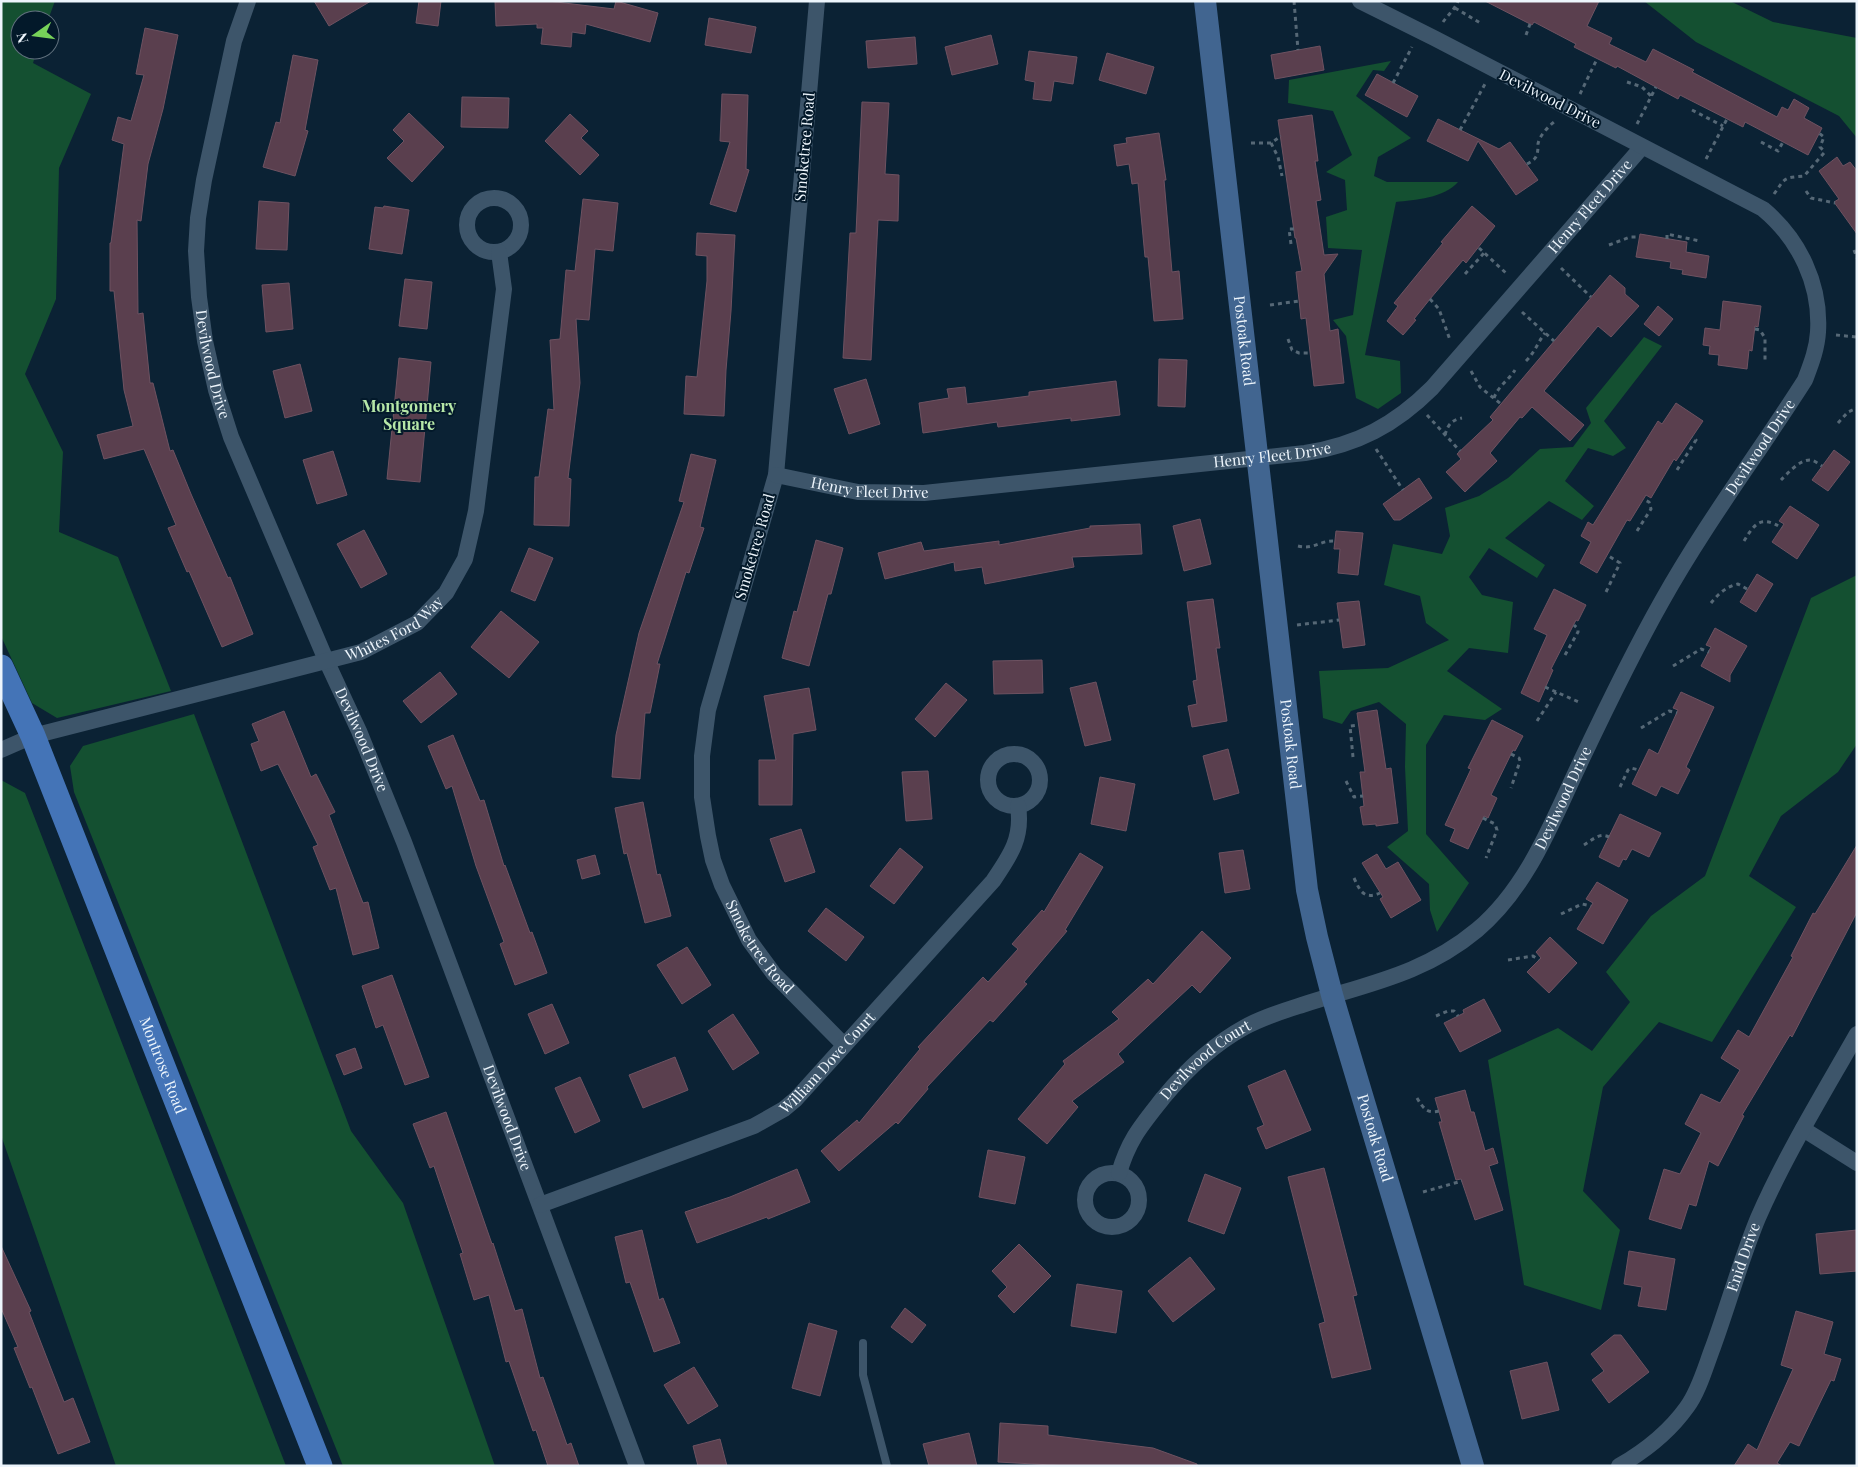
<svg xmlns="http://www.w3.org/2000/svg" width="1858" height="1467" viewBox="0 0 1858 1467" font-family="'Playfair Display',serif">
	<rect width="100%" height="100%" fill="#0b2234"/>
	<path fill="#145031" d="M1 1H55L48 20H20V50H37L33 63 91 94 59 168 56 299 25 374 63 452 59 532 118 557 171 691 57 718 32 703 1 636Z
		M1644 1H1730L1773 22 1857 38V138L1839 116 1696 42Z
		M1391 61 1384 71 1373 70 1356 96 1411 138 1378 157 1374 176 1387 182H1458C1445 198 1414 200 1396 202L1365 355 1400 361 1401 393 1378 409 1356 398 1346 336 1333 320 1353 315 1362 250 1328 248 1326 217 1347 210 1345 180 1326 172 1352 155 1333 111 1288 103 1289 80Z
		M1644 337 1662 346 1604 421 1626 448 1613 456 1588 448 1565 481 1594 506 1582 520 1549 501 1505 538 1545 565 1537 578 1489 548 1469 577 1482 595 1513 602 1508 653 1469 648 1447 671 1502 709 1485 720 1444 715 1426 745V834L1469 883 1437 932 1430 910 1429 884 1387 847 1408 831 1405 767 1406 724 1379 702 1351 711 1342 724 1323 718 1319 671 1388 668 1449 640 1426 623 1420 596 1384 585 1393 544 1442 554 1450 536 1445 508 1479 496 1508 478 1540 449 1573 447 1591 423 1586 408Z
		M1857 575V744L1838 772 1781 816 1749 876 1796 907 1712 1042 1659 1022 1603 1087 1583 1191 1620 1230 1601 1310 1524 1285 1488 1060 1558 1028 1592 1051 1630 1002 1606 972 1651 916 1705 876 1811 598Z
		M194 714 351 1131 403 1203 495 1466H343L74 792 70 766 83 746Z
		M1 780 25 793 286 1466H116L1 1135Z"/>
	<path fill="#5a3f4e" stroke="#6e5261" d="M314 1H371L329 26Z
		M419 1H441L438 26 416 23Z
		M495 1H548L614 9 616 1 658 13 650 42 586 24 585 34 572 32 571 47 541 44 543 28H537V24L496 26Z
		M1485 1H1599L1587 26 1612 38 1609 44 1646 62 1653 49 1694 70 1692 72 1777 117 1782 107 1788 110 1794 99 1809 108 1804 118 1822 128 1808 155 1745 122 1743 127 1680 95 1678 99 1617 66 1616 68 1574 47 1576 44 1534 22 1532 25Z
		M709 18 756 27 751 53 705 45Z
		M145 28 178 35 163 109 148 164 141 221 137 220 138 314 143 313 150 383H153L170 451 173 450 191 494 228 578 230 577 253 634 222 647 189 571 187 572 168 528 176 525 144 449 104 459 97 435 133 426 124 390 114 291H110V243H111L124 144 112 140 118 117 131 121 144 75 136 74Z
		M991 35 998 64 952 75 945 47Z
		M915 37 917 64 868 68 866 41Z
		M1320 46 1324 70 1275 79 1271 55Z
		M1029 51 1077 57 1073 84 1054 81 1051 101 1033 99 1035 82 1025 80Z
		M1107 53 1154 67 1146 94 1099 80Z
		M293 55 318 60 305 130 308 131 295 176 263 167 276 122 280 123Z
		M1377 74 1418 96 1407 117 1365 95Z
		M722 94 748 95 746 169 749 170 736 212 710 204 730 142 720 141Z
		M462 97 509 98 508 128 461 127Z
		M862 102 889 103 885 174 899 175 898 221 878 220 871 360 843 358 850 233H856Z
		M409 113 444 147 412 182 387 158 404 141 393 130Z
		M570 114 588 131 581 138 599 155 580 175 545 141Z
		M1312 115 1318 161H1315L1321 200 1316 201 1324 255 1338 254 1324 274 1330 331 1338 329 1344 383 1314 386 1306 318 1301 319 1296 272 1302 271 1296 238H1295L1278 120Z
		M1438 119 1499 149 1510 142 1538 180 1516 195 1478 141 1468 161 1427 141Z
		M1159 133 1166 180H1164L1172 272 1179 271 1183 319 1154 321 1148 257H1145L1138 183 1132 184 1129 164 1117 166 1114 145 1127 143 1126 138Z
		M1837 157 1843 166 1850 162 1857 171V234L1834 202 1839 199 1819 171Z
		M583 199 618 203 613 251 595 249 589 320 576 319 580 383 568 478 571 479 569 526 534 525 535 477H539L548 409 554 410 550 340 560 339 566 270 575 271Z
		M259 201 289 203 287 250 256 249Z
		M384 206 409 210 402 254 369 249 375 207 383 208Z
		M1472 206 1495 226 1466 263 1463 260 1430 299 1414 319 1416 320 1403 335 1387 321 1398 306 1394 303 1443 243 1441 242Z
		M697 233 735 235 731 311 726 370 724 416 684 414 686 376 697 377 707 281V256L696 255Z
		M1640 234 1687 242 1686 252 1709 256 1706 278 1682 274 1683 270 1670 268 1671 262 1636 257Z
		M1610 275 1625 288V294L1639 306 1611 337 1598 326 1544 391 1584 425 1570 441 1532 407 1522 418 1520 417 1490 453 1497 461 1465 492 1446 472 1461 459 1457 454 1493 420 1490 417Z
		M405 279 432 282 427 329 399 326Z
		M289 283 293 329 266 332 262 285Z
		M1723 301 1761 306 1758 327 1755 326 1752 351 1749 350 1747 369 1718 365 1719 355 1709 354 1710 346 1703 345 1705 328 1720 330Z
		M1658 306 1673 319 1659 336 1644 324Z
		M399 358 431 362 420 482 387 479Z
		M1159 359 1187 360 1185 407 1158 406Z
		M300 364 312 411 285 418 273 371Z
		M866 379 880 424 849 434 834 389Z
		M1116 381 1120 415 1071 421V418L998 427 997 422 923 433 919 403 949 398 947 389 965 387 967 404 1029 396V392Z
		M1676 403 1703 421 1676 461 1674 459 1651 498 1646 495 1630 521 1627 520 1597 573 1580 563 1591 542 1581 536 1588 522 1593 525 1658 421 1662 424Z
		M1834 450 1850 462 1828 491 1812 480Z
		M333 451 347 495 317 504 303 460Z
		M691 454 716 460 700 527 704 528 689 573 686 572 657 664H660L650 713H645L640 779 612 777 616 735 639 633 684 502 679 501Z
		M1419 478 1432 498 1400 520H1394L1383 504Z
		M1790 506 1819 525 1797 559 1772 542 1784 524 1779 521Z
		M1200 519 1211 564 1184 571 1173 526Z
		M1140 524 1142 554 1072 557 1074 567 985 584 982 567 955 571 954 562 885 579 878 553 921 542 924 551 999 541V545L1090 528V526Z
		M364 530 387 574 361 588 337 544Z
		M1336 531 1363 533 1358 575 1338 573 1340 549H1334Z
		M816 540 843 548 831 594H828L809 666 782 658 794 611 797 612Z
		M529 548 553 558 535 601 511 591Z
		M1757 574 1773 584 1756 612 1740 602Z
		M1554 589 1586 605 1578 621 1576 620 1551 669 1553 670 1539 702 1521 693 1547 635 1534 629Z
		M1213 599 1220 648H1216L1227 721 1192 727 1188 706 1197 704 1193 681 1197 680 1187 602Z
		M1359 601 1365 645 1343 648 1337 603Z
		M501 611 539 642 509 678 471 647Z
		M1715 628 1747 646 1730 675V682L1701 666 1711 647 1706 645Z
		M1042 660 1043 693 994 694 993 661Z
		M440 672 457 694 421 723 403 701Z
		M1096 682 1111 740 1085 746 1070 688Z
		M946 683 967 700 935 737 915 719Z
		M809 688 816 730 793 734 792 805H759V760H776L764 696Z
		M1681 692 1714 707 1686 767 1690 770 1678 794 1661 786 1656 796 1632 784 1649 749 1658 754 1678 710 1673 708Z
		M1377 710 1386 769 1391 768 1398 823 1376 826V824L1363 825 1360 807 1364 806 1360 772H1365L1357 713Z
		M284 711 311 777 316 774 335 812 329 815 363 903 368 902 379 948 353 955 336 888 330 890 313 847 318 845 278 764 261 771 251 744 259 741 252 724Z
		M1492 720 1523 736 1515 751 1513 750 1491 795 1497 798 1488 818 1484 816 1468 849 1450 841 1455 829 1445 825 1471 769 1468 768Z
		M453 735 480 801 484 800 504 866 505 865 530 933 532 932 547 973 515 985 500 944 504 942 476 866 452 786 446 789 428 746Z
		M1228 749 1239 793 1214 800 1203 756Z
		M928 771 932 819 906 821 902 772Z
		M1100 777 1135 784 1126 831 1091 824Z
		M643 802 657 875 660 874 671 916 645 923 627 853 624 854 615 808Z
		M1620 814 1661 833 1649 857 1632 849 1626 860 1623 859 1619 867 1599 857Z
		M801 829 815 872 785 882 770 839Z
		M1857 845V912L1792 1037 1790 1035 1742 1115 1744 1116 1718 1166 1709 1161 1696 1206 1689 1204 1681 1229 1649 1219 1664 1169 1680 1174 1701 1133 1685 1124 1701 1094 1720 1103 1740 1070 1721 1058 1738 1030 1749 1037 1793 957 1791 956 1813 913 1815 914Z
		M900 848 923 867 894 904 870 886Z
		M1243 850 1250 889 1225 893 1219 853Z
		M1080 853 1103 867 1065 930 1067 931 1024 982 1027 984 993 1022 990 1020 927 1087 928 1089 898 1124 896 1122 839 1171 821 1151 857 1120 859 1123 920 1049 918 1047 983 977 988 982 1018 949 1012 944 1042 910 1044 912Z
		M1377 854 1386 869 1398 862 1421 900 1391 918 1380 899 1383 897 1362 863Z
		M595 855 600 874 582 879 577 860Z
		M1597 882 1628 900 1603 944 1577 929 1593 903 1586 899Z
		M826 908 864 937 846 961 808 931Z
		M1202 931 1231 958 1200 993 1192 985 1118 1054 1124 1062 1072 1101 1078 1107 1047 1144 1018 1119 1065 1064 1063 1061 1119 1019 1112 1012 1148 979 1153 984Z
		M1550 937 1577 963 1549 993 1527 972 1541 958 1536 952Z
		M687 947 711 985 682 1004 657 965Z
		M392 975 429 1077 405 1085 383 1025 376 1028 362 986Z
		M1484 999 1501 1031 1460 1052 1444 1023 1464 1013 1463 1010Z
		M552 1004 569 1043 545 1054 528 1014Z
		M733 1014 759 1053 733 1070 708 1031Z
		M355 1048 362 1068 344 1075 336 1055Z
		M675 1057 688 1090 643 1108 629 1075Z
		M1285 1070 1311 1130 1266 1149 1257 1128 1264 1125 1248 1086Z
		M580 1077 600 1121 575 1133 555 1088Z
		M1465 1090 1471 1112H1474L1485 1151 1493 1148 1498 1163 1489 1166 1503 1210 1475 1220 1461 1179 1456 1180 1439 1122H1442L1435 1098Z
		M446 1112 492 1244 493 1243 515 1311 522 1309 540 1378 543 1377 567 1445 571 1443 579 1466H548L536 1430 533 1431 509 1361 506 1362 489 1295 474 1300 460 1254 463 1253 434 1166 430 1168 413 1124Z
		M988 1150 1025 1157 1015 1204 979 1197Z
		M1324 1168 1357 1295 1353 1296 1371 1369 1332 1378 1319 1324 1325 1322 1288 1177Z
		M797 1169 810 1202 768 1219 767 1217 697 1243 685 1212 730 1197Z
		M1205 1174 1241 1188 1224 1234 1188 1221Z
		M642 1230 659 1300 663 1298 680 1343 654 1352 630 1282 626 1283 615 1237Z
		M1857 1230V1271L1820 1274 1816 1234Z
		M1019 1244 1051 1276 1014 1313 998 1296 1007 1287 992 1271Z
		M1 1246 31 1311 29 1312 64 1402 73 1398 90 1442 58 1454 32 1387 30 1388 14 1348 18 1347 1 1308Z
		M1629 1251 1675 1259 1666 1310 1638 1306 1642 1287 1624 1284Z
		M1190 1257 1215 1289 1173 1322 1148 1291Z
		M1077 1284 1122 1291 1116 1333 1071 1326Z
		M905 1308 926 1325 912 1343 891 1327Z
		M1796 1311 1833 1322 1824 1354 1841 1359 1834 1381 1831 1380 1799 1446 1790 1442 1777 1463 1782 1466H1734L1748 1444 1757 1450 1793 1369 1781 1365Z
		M809 1323 837 1331 820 1396 792 1388Z
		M1614 1335H1621L1649 1372 1609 1403 1592 1380 1604 1371 1591 1354Z
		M1547 1362 1559 1410 1522 1419 1510 1371Z
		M694 1367 718 1406 688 1424 664 1385Z
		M1000 1423 1048 1426V1435L1153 1448 1197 1464V1466H1069L998 1462Z
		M969 1433 977 1466H929L923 1444Z
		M720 1439 727 1466H698L693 1446Z"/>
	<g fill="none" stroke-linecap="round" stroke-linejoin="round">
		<path stroke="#566876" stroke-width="3" stroke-dasharray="4 4" stroke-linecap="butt" d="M1294 1 1298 50
			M1455 8 1482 24
			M1443 22C1448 15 1455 9 1458 1
			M1526 35 1530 24
			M1627 82 1642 87 1651 96
			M1393 83 1412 47
			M1580 94 1597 59
			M1692 110 1723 126
			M1637 124 1656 87
			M1460 130 1485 84
			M1761 142 1778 151 1783 142
			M1251 143H1271L1281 136
			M1271 143 1278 157 1282 176
			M1706 159 1727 119
			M1527 164C1537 159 1538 155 1538 144 1539 136 1549 126 1555 121
			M1806 191 1811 198 1835 203
			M1774 194C1786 177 1783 178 1804 176L1824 153V151L1820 147 1824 137 1819 133
			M1667 239V234L1700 241
			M1291 244 1289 229H1294
			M1609 245 1630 237H1639
			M1479 248 1507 274
			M1854 250 1857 258
			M1561 268 1591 297
			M1465 274 1484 253
			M1430 299 1439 309 1450 340
			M1270 305 1299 301
			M1522 312 1554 341
			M1755 329 1760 330 1765 338V363
			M1836 335 1857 337
			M1288 339 1292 350 1299 353H1310
			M1526 361C1535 352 1538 342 1545 333
			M1471 371 1480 387 1501 404
			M1494 398C1498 386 1509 380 1515 370
			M1427 415 1460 451
			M1838 423 1848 412 1857 408
			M1445 435C1448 424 1452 420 1462 418
			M1376 449 1403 490
			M1677 470 1696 440 1692 437
			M1781 480C1788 473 1800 459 1811 460 1815 461 1819 464 1822 466
			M1637 531 1651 509 1649 502 1643 499
			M1744 541C1755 523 1761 515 1782 528
			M1298 546C1314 550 1320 540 1335 541
			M1606 592 1620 563 1607 555
			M1711 603C1718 594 1727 586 1738 584L1747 589
			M1297 625 1339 620
			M1565 655 1578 632V629L1574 625
			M1673 666 1701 649 1709 652
			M1545 687 1581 703
			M1537 721 1556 692
			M1641 728 1669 711 1677 713
			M1511 754 1519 758 1520 761 1511 788
			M1353 757 1350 726 1359 725
			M1346 781 1354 797 1363 796
			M1620 787 1628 770 1631 768 1639 770
			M1483 818 1495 824 1497 830 1486 858
			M1584 845C1592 840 1600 832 1609 837
			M1354 878C1360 891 1364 900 1380 893
			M1561 914 1582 904 1591 906
			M1508 960 1533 956 1539 960
			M1436 1016 1448 1011H1454L1458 1016
			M1417 1098C1423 1108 1427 1114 1439 1111
			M1423 1192 1462 1181"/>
		<path stroke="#3d556a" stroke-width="8" d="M863 1343V1375L887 1466"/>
		<g stroke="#3d556a" stroke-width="16">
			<path id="s1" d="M248 1 234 41 204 180 198 218 196 251 199 297 205 341 216 390 231 437 326 660 359 731 404 842 637 1466"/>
			<path id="s2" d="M817 1 776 475 708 710 702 756V797L708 836 713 860 722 885 749 940 774 974 844 1045"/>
			<circle cx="494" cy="225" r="27"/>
			<path id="s3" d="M776 475 858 492 924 493 1305 453C1357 445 1395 425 1432 388L1642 147"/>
			<path id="s4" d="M1 750 33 736 361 652 417 623 446 593 465 559 476 511 504 289 499 252"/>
			<circle cx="1014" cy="780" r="26"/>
			<path d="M1803 1129 1857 1163"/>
			<circle cx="1112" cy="1200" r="27"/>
			<path id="s5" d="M1119 1173C1129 1139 1141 1126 1163 1098 1187 1069 1212 1045 1245 1027 1263 1017 1283 1011 1302 1005 1366 984 1423 975 1477 930 1528 887 1552 822 1580 763 1606 708 1632 654 1662 601 1705 524 1758 454 1805 380 1811 364 1817 349 1818 332 1821 284 1799 239 1763 209L1434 38 1360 1"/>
			<path id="s6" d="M540 1205 754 1126 784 1109 796 1099 993 881C1010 856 1023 838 1018 806"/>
			<path id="s7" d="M1619 1466C1645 1451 1670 1431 1687 1407 1699 1391 1706 1365 1713 1347 1728 1306 1741 1259 1758 1218 1786 1154 1823 1094 1857 1034"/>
		</g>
		<path stroke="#416590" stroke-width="22" id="s8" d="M1205 1 1307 890 1317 937 1332 995 1473 1466"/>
		<path stroke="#4474b7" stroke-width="25" id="s9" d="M1 667 33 736 320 1466"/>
	</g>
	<g text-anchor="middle" stroke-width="4" stroke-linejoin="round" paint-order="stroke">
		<g font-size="15" fill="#edf5fc" stroke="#03192a">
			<text transform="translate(1550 99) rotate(27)" y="5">Devilwood Drive</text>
			<text transform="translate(805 147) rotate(-85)" y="5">Smoketree Road</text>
			<text dy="5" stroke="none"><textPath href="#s3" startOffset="919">Henry Fleet Drive</textPath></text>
			<text dy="5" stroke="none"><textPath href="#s8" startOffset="342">Postoak Road</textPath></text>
			<text dy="5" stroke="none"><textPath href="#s1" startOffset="371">Devilwood Drive</textPath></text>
			<text dy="5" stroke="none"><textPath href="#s5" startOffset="1012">Devilwood Drive</textPath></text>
			<text dy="5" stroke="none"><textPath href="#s3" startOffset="500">Henry Fleet Drive</textPath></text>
			<text dy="5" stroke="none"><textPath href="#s3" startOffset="95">Henry Fleet Drive</textPath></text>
			<text transform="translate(755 547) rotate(-74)" y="5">Smoketree Road</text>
			<text dy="5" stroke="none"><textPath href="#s4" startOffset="414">Whites Ford Way</textPath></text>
			<text dy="5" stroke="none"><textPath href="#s1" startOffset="776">Devilwood Drive</textPath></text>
			<text dy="5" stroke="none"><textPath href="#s8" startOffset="748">Postoak Road</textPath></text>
			<text dy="5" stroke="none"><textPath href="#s5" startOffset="609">Devilwood Drive</textPath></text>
			<text dy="5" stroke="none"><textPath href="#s2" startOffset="971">Smoketree Road</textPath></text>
			<text dy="5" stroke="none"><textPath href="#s6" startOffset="326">William Dove Court</textPath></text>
			<text dy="5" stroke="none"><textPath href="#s5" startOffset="145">Devilwood Court</textPath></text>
			<text dy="5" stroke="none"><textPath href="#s9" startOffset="430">Montrose Road</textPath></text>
			<text dy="5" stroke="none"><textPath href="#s1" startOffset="1181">Devilwood Drive</textPath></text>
			<text dy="5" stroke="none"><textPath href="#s8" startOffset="1152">Postoak Road</textPath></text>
			<text dy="5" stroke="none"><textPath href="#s7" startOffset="251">Enid Drive</textPath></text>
		</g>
		<g font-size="16" font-weight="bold" fill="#b7e8a8" stroke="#03192a">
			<text x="409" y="412">Montgomery<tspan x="409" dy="18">Square</tspan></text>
		</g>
	</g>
	<rect width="1858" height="1467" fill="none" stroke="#edf5fc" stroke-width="5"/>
	<g transform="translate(35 35) rotate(256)"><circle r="24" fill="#03192a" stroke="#61717e"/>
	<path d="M0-4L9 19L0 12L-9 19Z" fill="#77d259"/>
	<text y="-8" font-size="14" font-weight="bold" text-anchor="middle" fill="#edf5fc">N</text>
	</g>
</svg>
